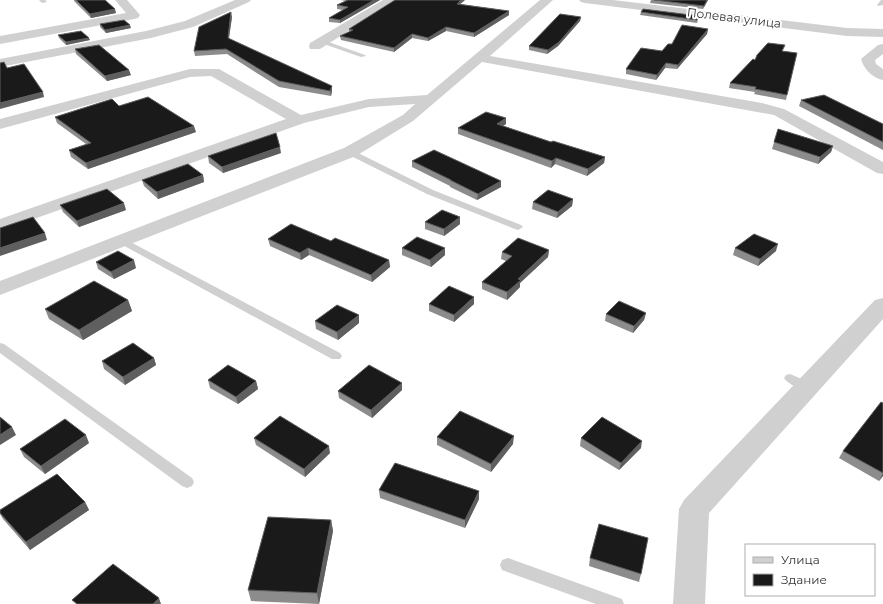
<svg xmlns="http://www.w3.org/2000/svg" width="883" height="604" viewBox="0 0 883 604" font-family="Montserrat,sans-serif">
	<rect width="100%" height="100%" fill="#fff"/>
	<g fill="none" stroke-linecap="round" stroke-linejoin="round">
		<path fill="#d0d0d0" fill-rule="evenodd" d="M39 0H45L47 2 42 3Z
			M881 0H883V5L878 6 877 5Z
			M323 40 365 55 366 56 361 57 321 43V41Z
			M350 149 433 190 521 225 523 227 518 230 515 229 427 194 347 154 346 152 347 150Z
			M121 237 340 353 342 356 340 359H332L117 242 116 240 117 238Z
			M0 343 4 344 192 478 194 482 192 486 187 488 182 486 0 353Z
			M790 374 811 383 813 386 811 389C804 391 788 385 784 378L786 375Z
			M508 558 622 599 624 604H596L502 570 500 565 502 560Z"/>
		<path fill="#d0d0d0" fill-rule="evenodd" d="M115 0H127L140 15 138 18 134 19 0 44V36L126 13Z
			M235 0H251L249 2 193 27 151 38 0 67V59L146 31 185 21Z
			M383 0H397L320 49H310L309 46 310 43Z
			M540 0H553L490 56 762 103 784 109 883 162V174L877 173 774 115 482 62 413 121 356 156 0 295V281L344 148 403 115 415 104 369 107 304 123 0 231V219L286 119 211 76 190 77 0 129V119L190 69H219L301 115 369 99 427 95Z
			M579 0H613L847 28 883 29V37L847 36 585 3 581 2Z
			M883 44V54L875 60 876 64 883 69V80C872 78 864 69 861 59L878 45Z
			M883 298V319L709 513 705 604H673L679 509 684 500 875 300Z"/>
	</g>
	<path fill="#8c8c8c" d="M74 0H105L116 13 91 18 74 1Z
		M341 0H380L340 23 329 22V18L343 10 337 9V5L346 1Z
		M465 0 460 4 509 11V15L474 37 446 31 428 41 412 38 394 52 341 40 340 36 349 32V29Z
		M651 0H708L703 9 650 3Z
		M641 12 699 16 697 23 640 15Z
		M232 17 229 39 332 86V91L331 96 279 87 227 54 195 56 194 51Z
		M581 17 580 21 558 46 547 54 529 50V46Z
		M100 24 131 28 106 33 100 27Z
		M708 29 707 34 677 69 665 68 656 80 626 74V69L662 51 672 44Z
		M58 35 90 40 66 45 59 38Z
		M75 49 131 75 107 81 76 54Z
		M783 51 787 95 786 100 754 94 755 92 729 88 730 83 755 60Z
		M801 100 883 124V150L799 106Z
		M119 106 196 132 88 169 71 157 69 150 86 144 57 123 55 117Z
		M506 118V124L503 126 551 142 605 157 604 163 587 176 555 164 551 168 458 134V128Z
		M778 129 833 146 831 152 818 164 772 149Z
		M281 153 223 173 209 163 208 156Z
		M412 161 501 181V187L477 200 450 187V186L412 167Z
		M203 175 204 182 158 199 144 186 142 180Z
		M573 199 572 206 557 218 532 209 533 202Z
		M60 205 126 210 79 227 63 212Z
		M460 217V224L444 236 425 229V222Z
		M268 239 331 241 389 260 390 267 372 282 309 255 301 260 270 246Z
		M402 248H445V255L431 267 402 255Z
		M735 248 776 251 758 266 733 255Z
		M549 250 548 257 520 283V287L507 300 482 289V282L506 261 501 259 502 252Z
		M96 262 136 268 114 279 98 269Z
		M128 300 132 311 83 340 49 319 45 309Z
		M429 304H474L454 322 429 311Z
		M646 313 644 320 633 333 605 321 606 314Z
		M315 321 359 323 338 340 316 329Z
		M154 358 156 365 125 385 104 369 102 361Z
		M208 380 256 381 258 389 238 404 210 388Z
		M402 383V390L372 418 339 398 338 391Z
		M883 403V476L879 481 839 458 843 451Z
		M437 437 513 444 491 472 437 445Z
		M254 438 330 453 305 477 256 445Z
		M581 438 641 448 619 470 580 446Z
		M89 443 45 474 24 457 20 449Z
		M379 490 479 499 465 528 380 498Z
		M85 502 89 510 30 550 3 519 0 514V510Z
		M331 520 333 531 319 604 251 601 248 590Z
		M590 558 641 574 639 582 589 566Z"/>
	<path fill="#5f5f5f" d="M374 0H380L340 23V20Z
		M461 0H465L457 7V4Z
		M707 0H708L703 9 704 6Z
		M115 9 116 13 91 18 90 14Z
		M509 11V15L474 37V33Z
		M231 12 232 17 228 43V38Z
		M581 17 580 21 558 46 547 54 548 50Z
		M130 25 131 28 106 33 105 30Z
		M446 27V31L428 41V38Z
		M708 29 707 34 677 69 678 65Z
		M412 34V38L394 52V48Z
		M89 38 90 40 66 45V42Z
		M666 63 665 68 656 80 657 75Z
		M129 70 131 75 107 81 105 76Z
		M332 86V91L331 96 330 91Z
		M43 92 44 97 0 109V103Z
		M506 118V124L496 130 497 124Z
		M194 126 196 132 88 169 86 163Z
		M833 146 831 152 818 164 820 157Z
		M280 147 281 153 223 173 222 167Z
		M605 157 604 163 587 176 588 169Z
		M556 158 555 164 551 168 552 161Z
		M203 175 204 182 158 199 157 192Z
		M501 181V187L477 200 478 194Z
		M573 199 572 206 557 218 558 212Z
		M124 203 126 210 79 227 77 221Z
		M460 217V224L444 236V229Z
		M45 233 47 240 0 256V248Z
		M778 244 776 251 758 266 760 259Z
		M308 248 309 255 301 260 300 253Z
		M445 248V255L431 267 430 260Z
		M549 250 548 257 520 283V287L507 300V292L518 279Z
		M134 260 136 268 114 279 111 272Z
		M389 260 390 267 372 282 371 275Z
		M474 297V304L454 322V315Z
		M128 300 132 311 83 340 79 330Z
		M646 313 644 320 633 333 634 326Z
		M359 315V323L338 340 337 332Z
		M154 358 156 365 125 385 123 377Z
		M256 381 258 389 238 404 236 397Z
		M402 383V390L372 418 371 410Z
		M12 427 16 435 0 445V435Z
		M86 435 89 443 45 474 41 466Z
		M514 436 513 444 491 472V464Z
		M642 441 641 448 619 470 621 463Z
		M329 446 330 453 305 477 304 469Z
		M883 473V476L879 481Z
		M479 491V499L465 528V520Z
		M85 502 89 510 30 550 26 542Z
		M331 520 333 531 319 604 317 593Z
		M159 598 161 604H153Z"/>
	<path fill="#1a1a1a" stroke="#5f5f5f" d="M76 0H105L115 9 90 14Z
		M348 0H374L340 20 329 18 348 7 337 5Z
		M395 0H461L457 4 509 11 474 33 446 27 428 38 412 34 394 48 340 36 353 30 349 29Z
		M654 0H707L704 6Z
		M643 9 699 16 697 20 641 12Z
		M231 12 228 38 332 86 330 91 279 81 226 49 194 51 199 27Z
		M560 14 581 17 559 42 548 50 529 46Z
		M124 20 130 25 105 30 100 24Z
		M682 25 708 29 678 65 666 63 657 75 626 69 641 48 662 51 668 44H672Z
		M81 31 89 38 66 42 58 35Z
		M768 43 785 45 782 51 797 53 787 95 755 89 756 87 730 83 753 59 755 60 757 55Z
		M99 45 129 70 105 76 75 49Z
		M4 62 7 68 24 64 43 92 0 103V63Z
		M824 95 883 124V142L801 100Z
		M148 97 194 126 86 163 69 150 91 143 55 117 112 99 119 106Z
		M486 112 506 118 497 124 551 142 553 141 605 157 588 169 556 158 552 161 458 128Z
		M778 129 833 146 820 157 774 142Z
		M276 133 280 147 222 167 208 156Z
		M434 150 501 181 478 194 450 180H451L412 161Z
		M188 164 203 175 157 192 142 180Z
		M107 189 124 203 77 221 60 205Z
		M548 190 573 199 558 212 533 202Z
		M442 210 460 217 444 229 425 222Z
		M33 217 45 233 0 248V228Z
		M291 224 331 241 335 238 389 260 371 275 308 248 300 253 268 239Z
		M754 234 778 244 760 259 735 248Z
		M417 237 445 248 430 260 402 248Z
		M518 238 549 250 518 279 521 280 507 292 482 282 512 256 502 252Z
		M118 251 134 260 111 272 96 262Z
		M94 281 128 300 79 330 45 309Z
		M449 286 474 297 454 315 429 304Z
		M619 301 646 313 634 326 606 314Z
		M337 305 359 315 337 332 315 321Z
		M133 343 154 358 123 377 102 361Z
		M228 365 256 381 236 397 208 380Z
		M369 365 402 383 371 410 338 391Z
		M881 402 883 403V473L843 451Z
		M460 411 514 436 491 464 437 437Z
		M280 416 329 446 304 469 254 438Z
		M0 417 12 427 0 435Z
		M602 417 642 441 621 463 581 438Z
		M65 419 86 435 41 466 20 449Z
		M395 463 479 491 465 520 379 490Z
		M57 474 85 502 26 542 0 513V510Z
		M268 517 331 520 317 593 248 590Z
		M599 524 648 538 641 574 590 558Z
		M113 564 159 598 153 604H77L72 600Z"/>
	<g text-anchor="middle" stroke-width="4" stroke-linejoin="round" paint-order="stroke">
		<g font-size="12" fill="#333" stroke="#fff">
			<text transform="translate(734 18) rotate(7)" y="4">Полевая улица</text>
		</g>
	</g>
	<rect x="745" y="544" width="130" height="52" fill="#ffffff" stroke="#adadad"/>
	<rect x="753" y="557" width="20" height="6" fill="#d0d0d0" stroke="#adadad"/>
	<text x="781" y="564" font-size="12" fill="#333333">Улица</text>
	<rect x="753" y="574" width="20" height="12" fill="#1a1a1a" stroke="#adadad"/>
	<text x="781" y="584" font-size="12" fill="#333333">Здание</text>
</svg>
